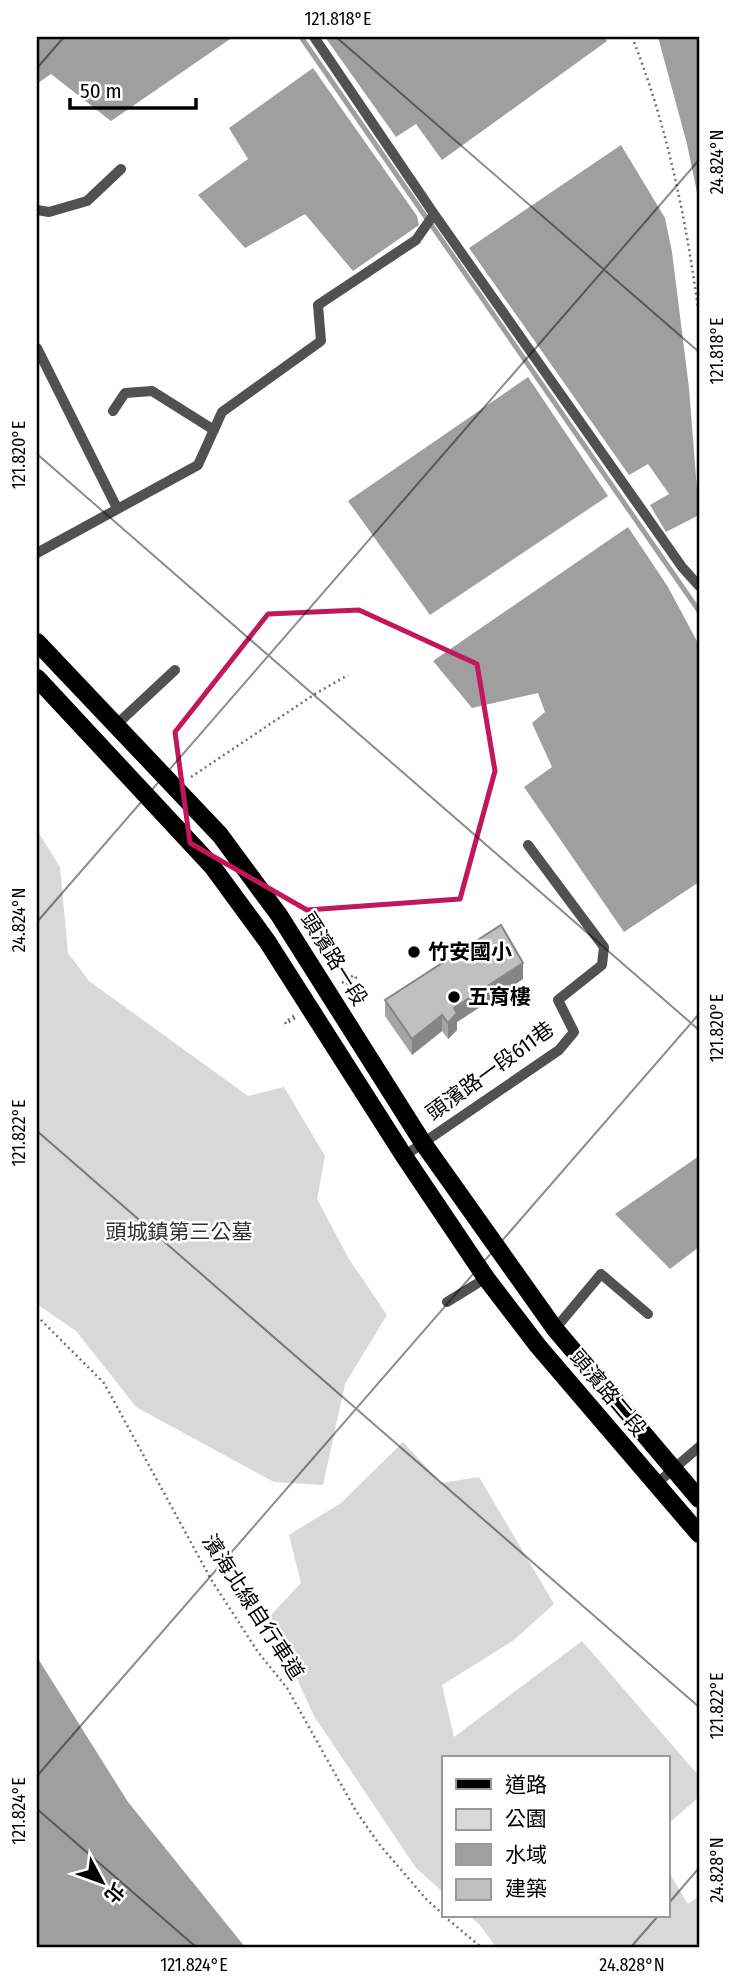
<svg xmlns="http://www.w3.org/2000/svg" width="736" height="1984" viewBox="0 0 736 1984" font-family="'Fira Sans Condensed','Noto Sans TC',sans-serif">
	<rect width="100%" height="100%" fill="#fff"/>
	<path fill="#d8d8d8" d="M37 830 60 867 68 953 89 981 248 1096 284 1087 325 1156 317 1199 349 1259 387 1315 345 1384 323 1485 274 1482 136 1407 77 1332 37 1304Z
		M403 1442 441 1483 479 1477 554 1604 514 1640 442 1685 454 1737 582 1641 699 1776V1797L668 1824V1758H444V1893L416 1868 314 1716 269 1617 301 1583 289 1535 341 1503Z
		M668 1871 688 1904 699 1896V1947H496L479 1924 469 1916H668Z"/>
	<path fill="#9f9f9f" d="M37 37H233L111 121 51 74 38 83Z
		M325 37H604L607 41 442 160 416 124 396 137Z
		M658 37H699V202L687 144Z
		M313 68 417 216 419 225 353 271 305 214 245 248 198 195 248 159 229 128Z
		M621 145 665 218 672 252 689 388 699 515 666 532 650 505 669 494 648 464 629 475 469 248Z
		M528 377 608 496 430 615 348 501Z
		M628 527 668 587 699 645V882L624 932 524 787 552 767 532 723 545 712 538 693 472 708 433 661Z
		M699 1156V1247L670 1269 615 1214Z
		M37 1657 128 1802 245 1947H37Z"/>
	<g fill="none" stroke-linecap="round" stroke-linejoin="round">
		<path stroke="#9f9f9f" stroke-width="5" d="M301 37 699 611"/>
		<path stroke="#737373" stroke-width="2.5" stroke-dasharray="2 3.5" stroke-linecap="butt" d="M632 37C667 124 687 223 699 316
			M191 777 315 694 348 675
			M342 983 354 975 356 978 344 986
			M295 1018 286 1024 285 1022 295 1015
			M37 1316 104 1383 212 1581 258 1652 287 1688 356 1811 379 1844 427 1900 444 1915
			M444 1916 481 1947"/>
		<path stroke="#515151" stroke-width="10" d="M314 37 434 214 682 567 699 586
			M37 210 49 212 87 201 121 169
			M37 348 117 508
			M113 411 125 393 152 391 214 430
			M37 553 198 465 222 412 321 341 318 305 416 240 434 214
			M115 726 175 670
			M404 1156 559 1050 574 1032 558 1000 602 965 604 947 528 845
			M447 1302 486 1278
			M555 1329 601 1274 648 1314
			M656 1484 699 1447"/>
		<path stroke="#000" stroke-width="18" d="M37 642 220 835 279 915 423 1143 555 1329 699 1499
			M37 678 212 866 267 941 404 1156 486 1278 538 1346 699 1534"/>
	</g>
	<path fill="#a5a5a5" d="M523 979 457 1022V1030L448 1039 442 1031 412 1055 385 1016V1000Z"/>
	<path fill="#868686" d="M523 963V979L457 1022V1030L448 1039V1023L454 1008Z
		M442 1015V1031L412 1055V1039Z"/>
	<path fill="#c0c0c0" stroke="#868686" stroke-width="2" d="M501 925 523 963 454 1008 457 1013 448 1023 442 1015 412 1039 385 1000Z"/>
	<path fill="none" stroke="#c2185b" stroke-width="5" stroke-linejoin="round" d="M359 610 477 664 495 771 460 899 307 910 190 843 175 732 268 614Z"/>
	<path fill="none" stroke="#000" stroke-width="2" stroke-opacity="0.45" d="M336 37 699 352M37 68 64 37M37 454 699 1030M37 922 699 160M37 1131 699 1707M37 1776 699 1014M37 1809 196 1947M668 1904 699 1868M631 1947 658 1916"/>
	<g fill="#000" stroke="#fff" stroke-width="2.5">
		<circle cx="414" cy="952" r="7"/>
		<circle cx="454" cy="997" r="7"/>
	</g>
	<g text-anchor="middle" stroke-width="5" stroke-linejoin="round" paint-order="stroke">
		<g font-size="21" font-weight="bold" fill="#000" stroke="#fff" text-anchor="start">
			<text x="428" y="959">竹安國小</text>
			<text x="468" y="1004">五育樓</text>
		</g>
		<g font-size="21" fill="#000" stroke="#fff">
			<text transform="translate(334 959) rotate(58)" y="7">頭濱路一段</text>
			<text transform="translate(490 1071) rotate(-36)" y="7">頭濱路一段611巷</text>
			<text transform="translate(608 1393) rotate(50)" y="7">頭濱路二段</text>
			<text transform="translate(253 1607) rotate(57)" y="7">濱海北線自行車道</text>
		</g>
		<g font-size="21" fill="#2f2f2f" stroke="#fff">
			<text x="179" y="1239">頭城鎮第三公墓</text>
		</g>
	</g>
	<rect width="736" height="1984" fill="none" stroke="#ffffff" stroke-width="77"/>
	<rect x="442" y="1756" width="228" height="161" fill="#ffffff" stroke="#999999" stroke-width="2"/>
	<rect x="456" y="1779" width="35" height="10" fill="#000000" stroke="#999999" stroke-width="2"/>
	<text x="505" y="1792" font-size="21" fill="#000000">道路</text>
	<rect x="456" y="1809" width="35" height="21" fill="#d8d8d8" stroke="#999999" stroke-width="2"/>
	<text x="505" y="1826" font-size="21" fill="#000000">公園</text>
	<rect x="456" y="1844" width="35" height="21" fill="#9f9f9f" stroke="#999999" stroke-width="2"/>
	<text x="505" y="1862" font-size="21" fill="#000000">水域</text>
	<rect x="456" y="1879" width="35" height="21" fill="#c0c0c0" stroke="#999999" stroke-width="2"/>
	<text x="505" y="1896" font-size="21" fill="#000000">建築</text>
	<g transform="translate(102 1882) rotate(131)" stroke="#ffffff" stroke-width="5" paint-order="stroke">
	<path d="M0-5L12 26L0 18L-12 26Z" fill="#000000"/>
	<text y="-10" font-size="19" font-weight="bold" text-anchor="middle" fill="#000000">北</text>
	</g>
	<path d="M70 98v10h126v-10" fill="none" stroke="#000000" stroke-width="3.5"/>
	<text x="80" y="98" font-size="21" fill="#000000" stroke="#ffffff" stroke-width="5" paint-order="stroke">50 m</text>
	<rect x="38" y="38" width="660" height="1908" fill="none" stroke="#000" stroke-width="2.5"/>
	<g font-size="18" text-anchor="middle" fill="#000">
		<text x="338" y="25">121.818°E</text>
		<text transform="translate(717 162) rotate(-90)" y="6">24.824°N</text>
		<text transform="translate(717 351) rotate(-90)" y="6">121.818°E</text>
		<text transform="translate(19 455) rotate(-90)" y="6">121.820°E</text>
		<text transform="translate(19 920) rotate(-90)" y="6">24.824°N</text>
		<text transform="translate(717 1028) rotate(-90)" y="6">121.820°E</text>
		<text transform="translate(19 1133) rotate(-90)" y="6">121.822°E</text>
		<text transform="translate(717 1706) rotate(-90)" y="6">121.822°E</text>
		<text transform="translate(19 1811) rotate(-90)" y="6">121.824°E</text>
		<text transform="translate(717 1870) rotate(-90)" y="6">24.828°N</text>
		<text x="194" y="1971">121.824°E</text>
		<text x="632" y="1971">24.828°N</text>
	</g>
</svg>
